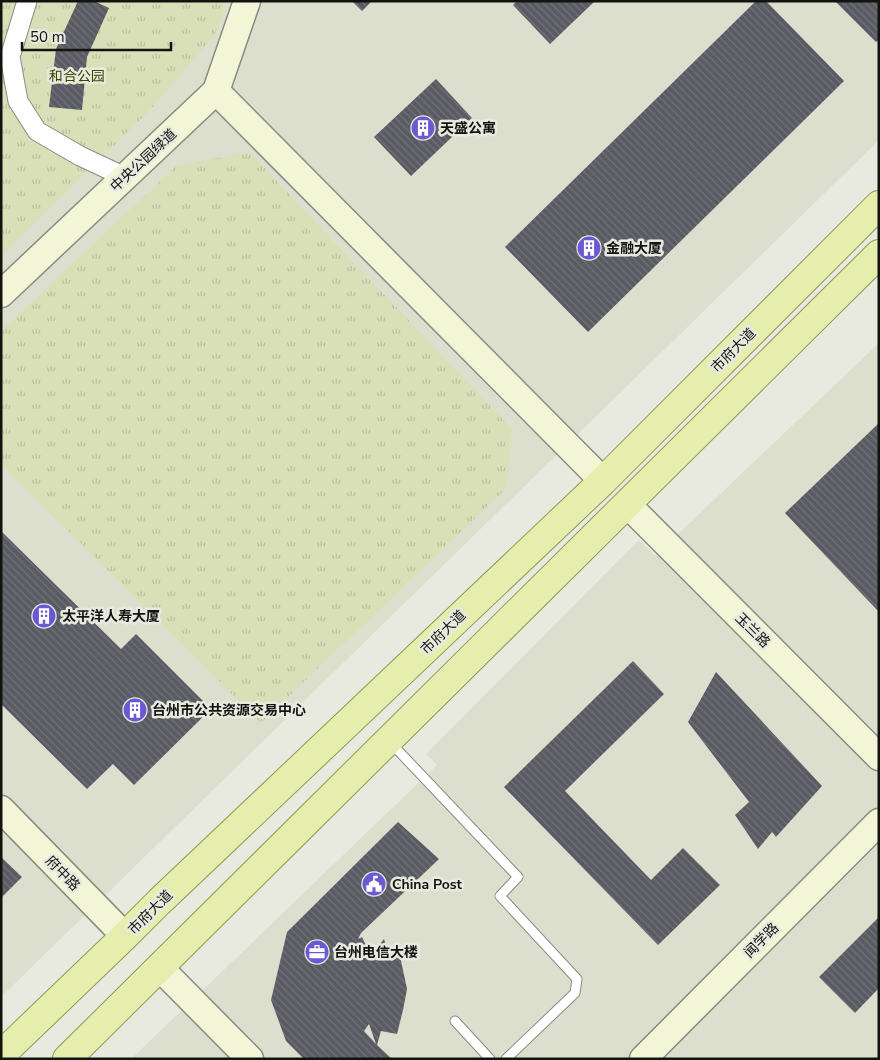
<svg xmlns="http://www.w3.org/2000/svg" width="880" height="1060" viewBox="0 0 880 1060" font-family="'Nunito Sans','Noto Sans SC',sans-serif">
	<defs>
		<pattern id="grass-tufts" width="24" height="20" patternUnits="userSpaceOnUse" patternTransform="scale(1.25)"><rect width="24" height="20" fill="#d9e0b8"/><path d="M3 7l-1-3M5 7V3M7 7l1-3M15 17l-1-3M17 17v-4M19 17l1-3" fill="none" stroke="#b9bf9d"/></pattern>
		<pattern id="building-back-hatch" width="6" height="6" patternUnits="userSpaceOnUse" patternTransform="scale(1.25)"><rect width="6" height="6" fill="#5a5a63"/><path d="M-1 5l2 2M0 0l6 6M5-1l2 2" fill="none" stroke="#727278"/></pattern>
	</defs>
	<rect width="100%" height="100%" fill="#e8eadf"/>
	<path fill="#dcdfcd" d="M1 1H879V140L1 997Z
		M879 343V1059H131L437 765 426 754 639 540 655 556Z"/>
	<path fill="url(#grass-tufts)" d="M1 1H226L215 35 150 110 1 256Z
		M249 152 512 429 507 488 261 723 1 464V331L176 166Z"/>
	<path fill="url(#building-back-hatch)" fill-rule="evenodd" d="M78 1H94L109 8 87 57 82 110 49 107 56 49Z
		M352 1H372L362 11Z
		M517 1H595L550 44 513 5Z
		M756 1H766L844 81 588 332 505 247Z
		M835 1H879V40L876 42Z
		M436 79 472 118 411 176 374 137Z
		M879 423V612L785 513Z
		M1 531 121 649 136 634 211 709 134 785 113 764 87 789 1 704Z
		M633 661 664 694 565 791 651 880 683 848 720 885 658 945 504 787Z
		M716 672 822 786 776 837 772 832 758 849 735 815 749 802 688 722Z
		M398 822 439 859 361 933 358 939 362 937 371 956 384 939 390 958 400 956 407 989 403 1010 397 1034 381 1031 377 1045 392 1059H304L286 1041 271 1000 287 932ZM369 1024 376 1044 364 1031Z
		M1 857 22 877 1 898Z
		M879 917V988L855 1013 819 977Z"/>
	<g fill="none" stroke-linecap="round" stroke-linejoin="round">
		<defs>
			<path id="lane" d="M390 742 518 877 500 896 577 979 575 993 506 1059
				M455 1021 490 1059"/>
			<path id="street" d="M27 1 10 57 18 101 37 131 80 156 125 177"/>
			<path id="secondary" d="M216 91 603 481
				M1 294 216 91 247 1
				M627 504 879 757
				M1 809 125 936
				M160 968 250 1059
				M643 1059 879 822"/>
			<path id="primary" d="M1 1055 125 936 159 902 603 481 879 205
				M67 1059 879 254"/>
		</defs>
		<use href="#lane" stroke="#898b81" stroke-width="11"/>
		<use href="#street" stroke="#898b81" stroke-width="21"/>
		<use href="#secondary" stroke="#898b81" stroke-width="29"/>
		<use href="#primary" stroke="#8f9953" stroke-width="30"/>
		<use href="#lane" stroke="#fff" stroke-width="9"/>
		<use href="#street" stroke="#fff" stroke-width="19"/>
		<use href="#secondary" stroke="#f2f6d6" stroke-width="26"/>
		<use href="#primary" stroke="#e5eead" stroke-width="28"/>
	</g>
	<defs>
		<symbol id="building-disc" viewBox="-11 -11 22 22"><circle r="9.5" fill="#6a59d2" stroke="#e8eadf"/><path d="M-4-6H4V6H1V3H-1V6H-4ZM-2.5-4.3h1.7v1.8h-1.7ZM.8-4.3h1.7v1.8H.8ZM-2.5-1h1.7V.8h-1.7ZM.8-1h1.7V.8H.8Z" fill="#fff"/></symbol>
		<symbol id="civic-disc" viewBox="-11 -11 22 22"><circle r="9.5" fill="#6a59d2" stroke="#e8eadf"/><path d="M-.6-6.5H3V-4.5H.6V-3L4-1V1h2V6H-6V1h2V-1L-.6-3ZM-1.2 2.5V6h2.4V2.5Z" fill="#fff"/></symbol>
		<symbol id="office-disc" viewBox="-11 -11 22 22"><circle r="9.5" fill="#6a59d2" stroke="#e8eadf"/><path d="M-6-3h4V-5.5h4V-3h4V5H-6ZM-1-4.5V-3h2v-1.5ZM-6 0V1H6V0Z" fill="#fff"/></symbol>
	</defs>
	<g fill-rule="evenodd">
		<use href="#building-disc" x="409" y="114" width="28" height="28"/>
		<use href="#building-disc" x="575" y="234" width="28" height="28"/>
		<use href="#building-disc" x="30" y="602" width="28" height="28"/>
		<use href="#building-disc" x="121" y="696" width="28" height="28"/>
		<use href="#civic-disc" x="360" y="870" width="28" height="28"/>
		<use href="#office-disc" x="303" y="938" width="28" height="28"/>
	</g>
	<g text-anchor="middle" stroke-width="5" stroke-linejoin="round" paint-order="stroke">
		<g font-size="14" fill="#3d4400" stroke="#e8eadf">
			<text x="77" y="81">和合公园</text>
		</g>
		<g font-size="14" font-weight="bold" fill="#12120f" stroke="#e8eadf" text-anchor="start">
			<text x="440" y="133">天盛公寓</text>
			<text x="606" y="253">金融大厦</text>
			<text x="62" y="621">太平洋人寿大厦</text>
			<text x="152" y="715">台州市公共资源交易中心</text>
			<text x="392" y="889">China Post</text>
			<text x="334" y="957">台州电信大楼</text>
		</g>
		<g font-size="14" fill="#12120f" stroke="#e8eadf">
			<text transform="translate(143 160) rotate(-43)" y="5">中央公园绿道</text>
			<text transform="translate(733 350) rotate(-45)" y="5">市府大道</text>
			<text transform="translate(753 630) rotate(45)" y="5">玉兰路</text>
			<text transform="translate(443 632) rotate(-44)" y="5">市府大道</text>
			<text transform="translate(63 873) rotate(46)" y="5">府中路</text>
			<text transform="translate(150 912) rotate(-45)" y="5">市府大道</text>
			<text transform="translate(761 940) rotate(-45)" y="5">闻学路</text>
		</g>
	</g>
	<rect width="880" height="1060" fill="none" stroke="#12120f" stroke-width="5"/>
	<path d="M22 42v8h149v-8" fill="none" stroke="#12120f" stroke-width="2.5"/>
	<text x="30" y="42" font-size="15" fill="#12120f" stroke="#e8eadf" stroke-width="4" paint-order="stroke">50 m</text>
</svg>
